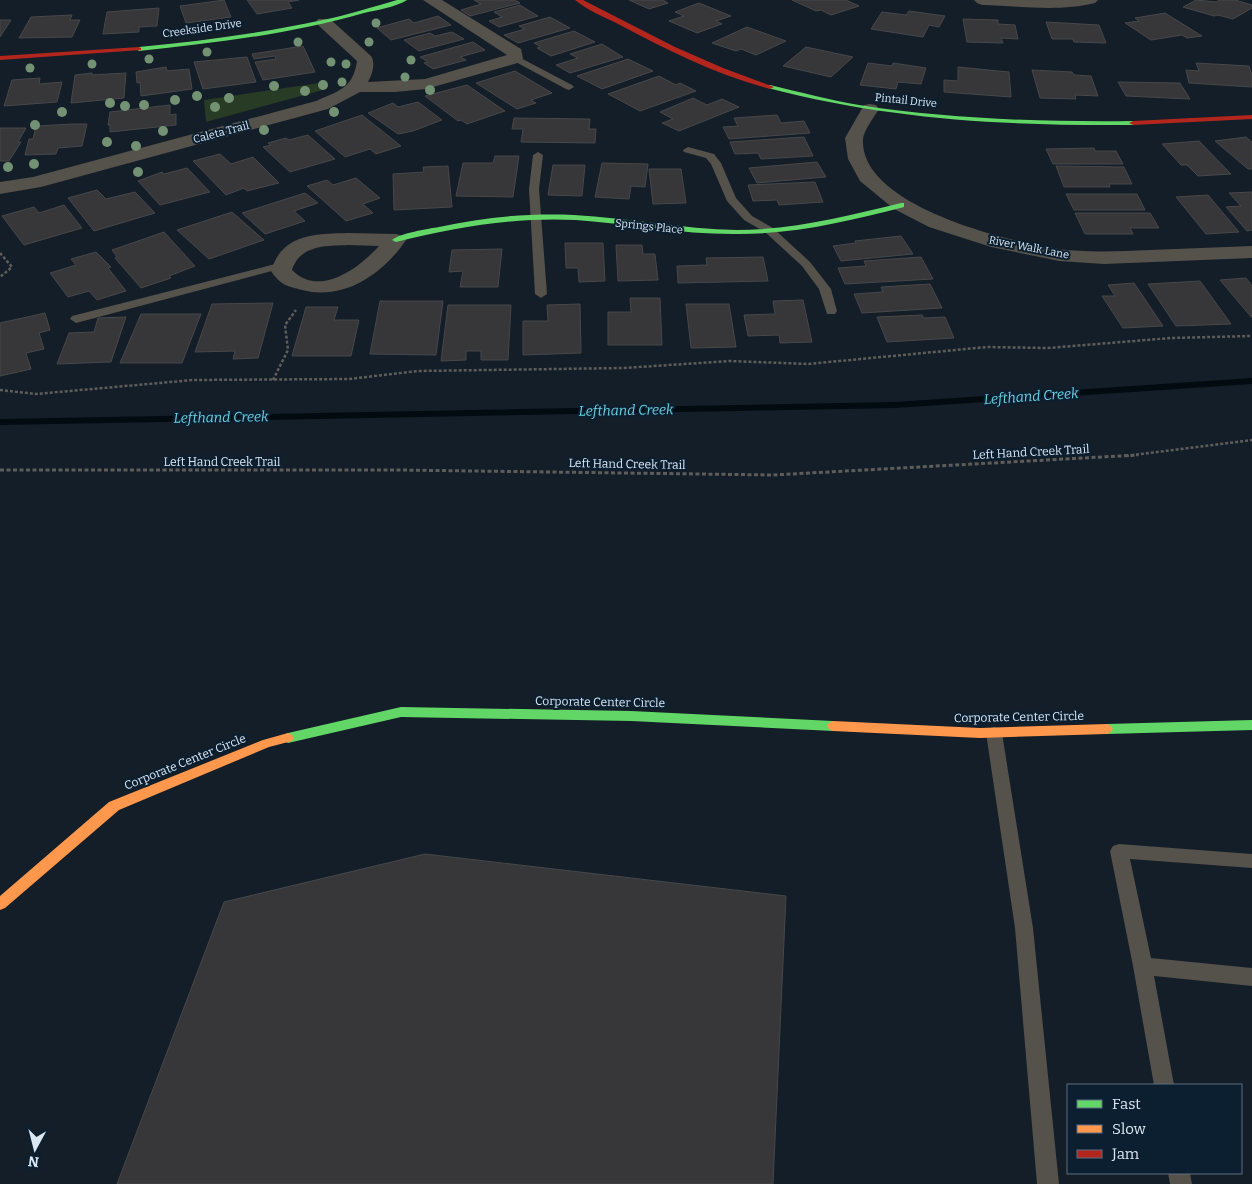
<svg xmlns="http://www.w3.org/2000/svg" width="1252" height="1184" viewBox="0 0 1252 1184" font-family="Bitter,serif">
	<rect width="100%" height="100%" fill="#131e28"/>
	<path fill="#283b24" d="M319 83 323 90 206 122 204 100Z"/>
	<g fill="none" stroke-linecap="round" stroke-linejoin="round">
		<path fill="#020b0f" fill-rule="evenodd" d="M1252 378V384L895 408 0 425V419L895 402Z"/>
	</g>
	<path fill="#373639" stroke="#48474a" d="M224 0 231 17 186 23 180 6Z
		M247 0H299L288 2 292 8 257 14Z
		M474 0H515L520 3 470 16 461 10 481 4Z
		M629 0H663L668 3 649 9Z
		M792 0H846L859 6 831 15 821 10 816 11Z
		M1196 0 1216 2 1220 0H1235L1252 5V8L1233 19 1218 15 1214 16 1183 7Z
		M699 3 731 16 716 21 722 24 697 33 669 21 684 16 675 12Z
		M520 5 538 16 499 27 489 21 502 17 494 12Z
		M159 8 157 26 139 27V32L103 34 107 12Z
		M909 11 945 16 939 27 929 25 923 37 871 29 882 12 906 15Z
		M1165 13 1202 36 1187 38 1182 35 1151 40 1125 23 1139 21 1135 18Z
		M72 15 70 20H80L72 37 19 38 31 17Z
		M438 16 451 25 391 40 377 28 409 19 414 23Z
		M550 17 570 28 518 43 504 35 525 29 519 26Z
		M963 19 998 20V24L1015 25 1018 39 1001 38 1003 43 967 42Z
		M0 20H11L0 37Z
		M1046 22 1099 25 1106 43 1074 42 1073 39H1052Z
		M747 27 786 41 756 55 741 49 736 51 712 43Z
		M574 31 595 42 551 56 537 48 541 47 534 43Z
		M452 32 464 39 419 51 404 40 430 33 435 36Z
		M473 42 485 50 460 57 466 60 433 69 424 63 428 62 420 57Z
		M602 44 623 57 570 73 556 65 578 58 570 54Z
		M303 46 315 72 263 80 255 62 276 59 275 56 254 59 252 54Z
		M806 47 853 57 831 77 783 66Z
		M247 57 256 82 203 89 194 62Z
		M628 59 653 71 602 89 577 76Z
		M868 63 892 66 893 63 926 68 921 84 898 82 896 89 860 85Z
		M1196 63 1249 66 1252 75V87L1189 83 1186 70 1199 71Z
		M166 67 167 71 189 69 192 89 141 96 140 82 137 83 136 72Z
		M958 67 1009 72 1011 97 944 92V80L958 81Z
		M1032 70 1072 72 1074 75 1091 76 1098 96 1075 95 1076 99 1040 98Z
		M515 71 552 93 531 100 536 103 517 109 476 83Z
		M92 73V75L126 73 124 98 71 103 75 75Z
		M659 76 676 85 680 83 696 91 640 111 608 94Z
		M40 78 39 84 62 82 57 102 4 106 12 80Z
		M1118 82 1180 83 1190 99 1126 96Z
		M467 85 505 111 467 124 461 120 458 121 425 96Z
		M693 98 707 105 722 99 739 107 679 131 662 123 673 119 660 112Z
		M418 102 442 120 413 131 398 134 368 113 393 103 398 107Z
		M170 105V115L176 114V125L110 132V125H108L110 112Z
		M362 115 401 146 376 154 370 149 345 157 315 131Z
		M777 115 781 123 804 121 810 133 729 139 723 127 738 126 734 118Z
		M514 118 590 119 589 129H596L595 143 521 142 523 129H512Z
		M73 124H87L82 146 58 148 56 154 25 155 29 139H33L36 126Z
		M0 128H26L18 142H21L9 161H0Z
		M308 135 335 159 290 172 263 147 271 145 268 143 286 138 289 140Z
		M804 137 813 156 761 159 758 153 735 154 730 142Z
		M1246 137 1252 142V169H1248L1215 141Z
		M1199 141 1231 174 1198 176 1187 165H1181L1162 144Z
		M1094 148 1095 151H1116L1123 164H1053L1046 149Z
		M220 154 231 164 253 157 279 183 247 191 244 188 226 195 193 161Z
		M495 156H519L513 197 456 196 463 163H493Z
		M817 162 826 177 757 183 749 168Z
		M602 163 648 164 645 187 631 186 629 199 595 197Z
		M553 165H585L582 196 548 195Z
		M448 166 452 207 394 210 393 174 424 172 423 167Z
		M1056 166 1124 167 1132 184H1109L1110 187H1064Z
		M187 168 210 192 160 205 138 181 162 172 164 174Z
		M649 169H681L686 203 653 204Z
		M356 178 380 198 363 204 373 213 346 221 307 186 327 180 333 185Z
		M815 182 823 202 779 205 777 200 753 201 748 185Z
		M97 190 106 199 135 192 155 213 94 231 68 198Z
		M1252 192V230L1247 231 1226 207 1241 206 1229 193Z
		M305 193 318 203 294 211 305 221 265 234 242 213Z
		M1066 194H1137L1145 210H1074Z
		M1208 195 1239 232 1206 234 1176 197Z
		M64 205 82 228 24 245 2 216 34 207 39 213Z
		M232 212 264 240 209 259 177 230Z
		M1075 213H1150L1159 228H1130L1133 234H1085Z
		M164 232 195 266 169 276 171 278 141 288 115 258 117 257 112 250Z
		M901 236 913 254 841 261 833 246 856 243 855 241Z
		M565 243H603L605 281 579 282 578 268H566Z
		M616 245H642L643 254H655L658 280 618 281Z
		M502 249 498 287H460L463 271 449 272 452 250Z
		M96 252 111 267 108 268 126 291 97 300 89 291 68 297 50 273 76 265 71 259Z
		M763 257 768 281 678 283 677 266 707 265 706 258Z
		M921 257 933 279 845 284 838 268 866 266 864 261Z
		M1246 278 1252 286V318L1220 280Z
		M1200 281 1231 324 1176 326 1148 284Z
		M1134 283 1163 326 1123 328 1102 296H1115L1108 285Z
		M930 284 942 308 862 313 854 294 883 292 881 287Z
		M630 298H660L662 345H608V312H631Z
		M803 300 812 342 780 343 779 335 748 336 744 315 775 314 773 301Z
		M380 301H443L436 355 370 354Z
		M273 303 258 358 233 359 235 351 195 352 212 304Z
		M580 304 581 353 523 355V321H548L547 305Z
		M686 304H729L736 347 691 348Z
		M448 305H511L508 360H481V351H466V360L441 361Z
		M306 307H338L334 320H359L351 356H292Z
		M45 313 50 330 39 333 44 349 26 353 31 369 0 376V323Z
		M141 314H201L182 363H120Z
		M922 315 924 318 945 317 954 338 887 342 877 317Z
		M126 317 111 362 57 364 69 333 94 332 98 318Z
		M425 854 786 896 773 1184H117L224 902Z"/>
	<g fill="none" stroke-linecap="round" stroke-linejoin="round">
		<path stroke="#5e5d5a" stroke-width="2.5" stroke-dasharray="3 2" stroke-linecap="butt" d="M0 253 12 267 0 277
			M273 380 288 350 285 325 296 310
			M0 390 36 394 193 380 349 379 418 371 624 368 730 361 808 364 987 347 1048 348 1171 338 1252 336
			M1126 456 1252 440"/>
		<path stroke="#5e5d5a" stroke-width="3" stroke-dasharray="4 2.5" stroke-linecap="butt" d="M0 470H400L773 475 1138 455"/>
		<path fill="#55514b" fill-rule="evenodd" d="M515 55 572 85 574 87 569 90 566 89 512 60 510 58Z
			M688 147 714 154 721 163 736 198 752 216 773 228 810 262 831 289 837 311 835 314H827L819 289 802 266 765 232 744 220 727 201 711 164 706 158 684 152 683 150Z
			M538 152 543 155 539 189 547 294 541 298 535 294 529 189 533 155Z
			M283 262 289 265 287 267 76 323 70 319 72 316Z
			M994 727 1000 729 1002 733 1033 928 1059 1184H1037L1015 928 986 733 988 729Z
			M1119 844 1252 854V868L1130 859 1151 958 1252 968V986L1154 976 1174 1085H1154L1133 966 1110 851 1113 846Z
			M1168 1173H1190L1192 1184H1170Z"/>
		<path fill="#55514b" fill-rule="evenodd" d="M423 0H442L521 49 523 58 521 62 426 89 395 92H360L328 109 41 187 0 194V182L33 177 316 101C338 91 353 89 357 61L318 25 316 22 318 19H330L371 56C376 63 372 75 368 82L425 79 507 55Z
			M974 0H1098L1095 3C1060 12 1018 6 982 5L977 3Z
			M870 104 876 105 879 109C874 117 864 130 863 139 859 206 1009 242 1059 249 1089 253 1119 251 1150 250 1184 249 1218 247 1252 246V258L1104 264 1059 261 991 247 929 227 894 209 860 181 848 159 845 138 864 105Z
			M348 233 396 234 403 236 406 240C383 274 344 301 302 290 287 286 280 285 271 271 282 234 314 234 348 233ZM348 245 379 246C359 268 320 298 292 270 300 245 325 246 348 245Z"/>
		<path fill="#63d668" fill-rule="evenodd" d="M397 0H407C396 7 377 10 364 13 291 34 215 43 139 51L136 49 139 47C201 41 263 33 323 20 348 15 372 7 397 0Z
			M770 85C800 92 829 100 859 105 950 119 1041 122 1133 121L1137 123 1133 125C1007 126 890 120 768 88L766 87Z
			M901 203H904V207C850 221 795 234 739 234 685 235 631 224 576 220 514 217 456 227 396 242L392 240C401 233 427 229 439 227 484 217 529 213 574 215 629 218 682 229 737 230 793 230 847 216 901 203Z
			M401 707 631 711 833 721 837 723 839 726 837 729 833 731 631 721 401 717 288 743 284 741 282 738 284 735 288 733Z
			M1252 720V730L1107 734 1103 732 1101 729 1103 726 1107 724Z"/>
		<path fill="#ff974d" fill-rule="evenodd" d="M833 721 980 728 1107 724 1111 726 1113 729 1111 732 1107 734 980 738 833 731 829 729 827 726 829 723Z
			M288 733 292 735 294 738 292 741 269 747 119 810 5 908 0 910V896L109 802 263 740Z"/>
		<path fill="#b3261e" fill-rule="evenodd" d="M575 0H583L675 47 723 68 774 87 770 89C717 75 667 50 618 24 604 17 587 10 575 0Z
			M139 47 141 48V50L0 60V56Z
			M1252 115V119L1133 125 1129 123 1133 121Z"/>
	</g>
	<g fill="#739273">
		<circle cx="376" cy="23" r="4.5"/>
		<circle cx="298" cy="42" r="4.5"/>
		<circle cx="369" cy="42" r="4.5"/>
		<circle cx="207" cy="52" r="4.5"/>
		<circle cx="149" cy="59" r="4.5"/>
		<circle cx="411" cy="60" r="4.5"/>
		<circle cx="331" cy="62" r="4.5"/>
		<circle cx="92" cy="64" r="4.5"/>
		<circle cx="346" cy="64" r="4.5"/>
		<circle cx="30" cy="68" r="4.5"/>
		<circle cx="405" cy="77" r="4.5"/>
		<circle cx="342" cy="82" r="4.5"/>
		<circle cx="323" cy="85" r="5"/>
		<circle cx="274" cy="86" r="5"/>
		<circle cx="430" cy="90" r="5"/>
		<circle cx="305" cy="91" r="5"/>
		<circle cx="197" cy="96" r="5"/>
		<circle cx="229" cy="98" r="5"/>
		<circle cx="175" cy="100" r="5"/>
		<circle cx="110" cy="103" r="5"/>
		<circle cx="144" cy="105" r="5"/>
		<circle cx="125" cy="106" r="5"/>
		<circle cx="215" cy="107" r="5"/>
		<circle cx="62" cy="112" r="5"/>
		<circle cx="334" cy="112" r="5"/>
		<circle cx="35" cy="125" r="5"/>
		<circle cx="264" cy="130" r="5"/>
		<circle cx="163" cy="131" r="5"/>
		<circle cx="107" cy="142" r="5"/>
		<circle cx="136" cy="146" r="5"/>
		<circle cx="34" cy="164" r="5"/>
		<circle cx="8" cy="167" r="5"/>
		<circle cx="138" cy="172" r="5"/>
	</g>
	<g text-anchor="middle" stroke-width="4" stroke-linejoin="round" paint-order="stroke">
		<g font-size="11" fill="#dae6f2" stroke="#0b1f30">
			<text transform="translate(202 28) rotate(-8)" y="4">Creekside Drive</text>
			<text transform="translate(906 100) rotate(6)" y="4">Pintail Drive</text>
			<text transform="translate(221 132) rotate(-15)" y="4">Caleta Trail</text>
			<text transform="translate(649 226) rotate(6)" y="4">Springs Place</text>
			<text transform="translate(1029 247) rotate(11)" y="4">River Walk Lane</text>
		</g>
		<g font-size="12" fill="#dae6f2" stroke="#0b1f30">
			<text transform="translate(1031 452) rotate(-3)" y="4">Left Hand Creek Trail</text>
			<text x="222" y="466">Left Hand Creek Trail</text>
			<text transform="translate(627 464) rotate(1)" y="4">Left Hand Creek Trail</text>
			<text transform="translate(600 702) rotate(1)" y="4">Corporate Center Circle</text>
			<text transform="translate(1019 717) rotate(-1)" y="4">Corporate Center Circle</text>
			<text transform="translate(185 762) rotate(-22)" y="4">Corporate Center Circle</text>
		</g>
		<g font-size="14" font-style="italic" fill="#69d1e1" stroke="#0b1f30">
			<text transform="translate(1031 396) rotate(-4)" y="5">Lefthand Creek</text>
			<text transform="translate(626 410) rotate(-1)" y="5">Lefthand Creek</text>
			<text transform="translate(221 417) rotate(-1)" y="5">Lefthand Creek</text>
		</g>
	</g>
	<rect x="1067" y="1084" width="175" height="90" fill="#0b1f30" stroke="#5e6f7e"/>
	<rect x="1077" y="1100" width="25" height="8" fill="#63d668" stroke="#5e6f7e"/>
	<text x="1112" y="1109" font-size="15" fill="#dae6f2">Fast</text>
	<rect x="1077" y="1125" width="25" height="8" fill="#ff974d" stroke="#5e6f7e"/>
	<text x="1112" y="1134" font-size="15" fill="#dae6f2">Slow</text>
	<rect x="1077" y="1150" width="25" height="8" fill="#b3261e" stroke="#5e6f7e"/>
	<text x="1112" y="1159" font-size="15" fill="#dae6f2">Jam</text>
	<g transform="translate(35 1149) rotate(187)" stroke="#0b1f30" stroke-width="4" paint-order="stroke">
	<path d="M0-4L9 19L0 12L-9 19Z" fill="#dae6f2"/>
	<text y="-8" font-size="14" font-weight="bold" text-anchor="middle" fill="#dae6f2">N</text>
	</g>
</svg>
